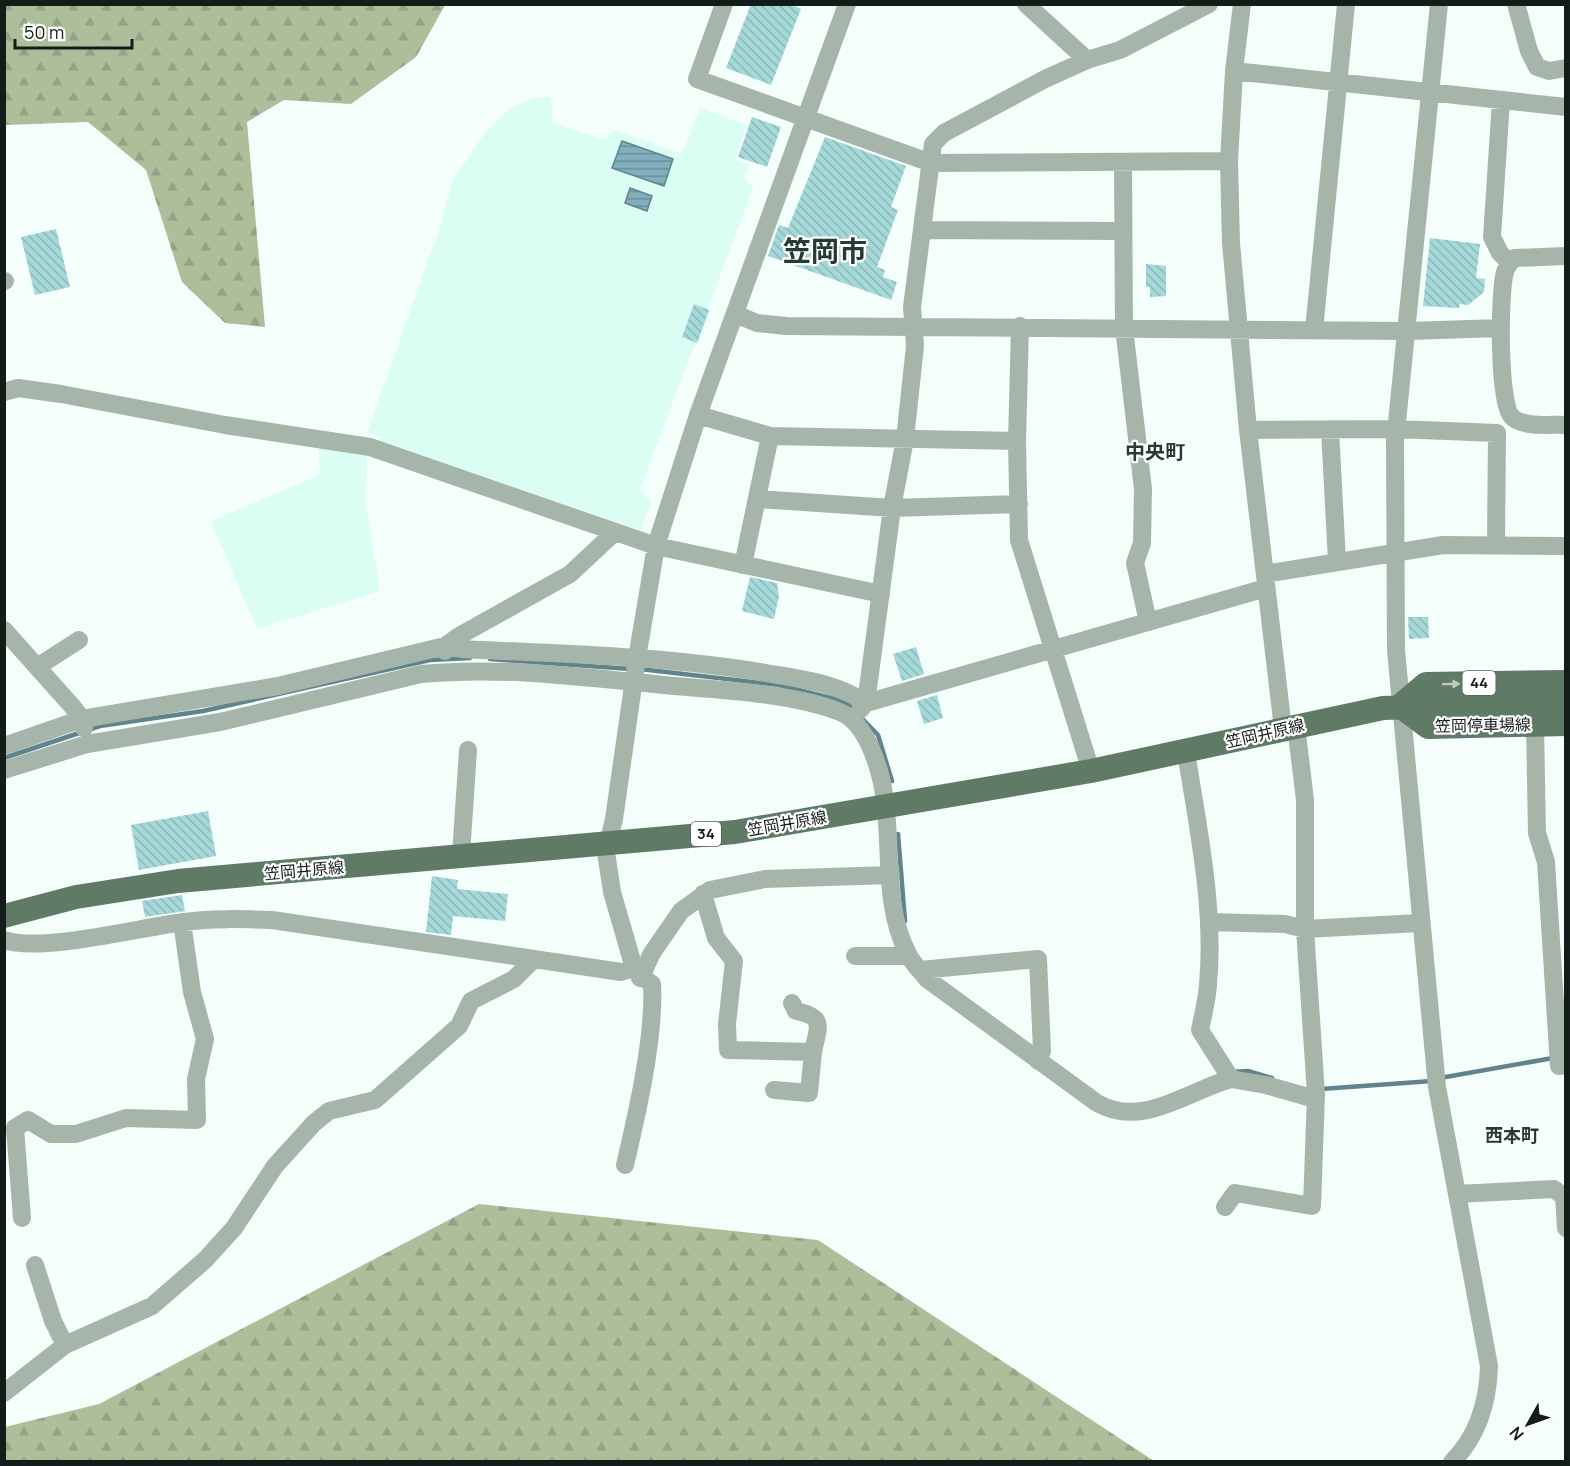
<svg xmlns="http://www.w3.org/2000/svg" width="1570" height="1466" viewBox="0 0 1570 1466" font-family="Manrope,'Noto Sans JP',sans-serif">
	<defs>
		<pattern id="forest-firs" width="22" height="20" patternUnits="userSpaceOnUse" patternTransform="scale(1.5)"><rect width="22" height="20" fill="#adbe9a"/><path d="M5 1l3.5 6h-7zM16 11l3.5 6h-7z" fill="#94a384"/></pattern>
		<pattern id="water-rules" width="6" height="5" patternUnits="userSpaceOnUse" patternTransform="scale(1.5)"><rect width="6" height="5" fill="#82afbd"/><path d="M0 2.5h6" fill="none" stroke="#698e99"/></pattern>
		<pattern id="building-back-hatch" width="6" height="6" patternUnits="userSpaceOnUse" patternTransform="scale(1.5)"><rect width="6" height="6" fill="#a5d8d8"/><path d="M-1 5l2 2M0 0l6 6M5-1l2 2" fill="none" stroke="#8db9b9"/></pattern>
	</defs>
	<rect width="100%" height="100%" fill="#f4fefb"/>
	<path fill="#dafef3" d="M551 97 553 123 605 140 615 130 682 154 700 108 746 125 736 160 750 165 744 177 753 188 708 308 711 309 698 345H694L640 489 651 503 641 530 379 442 381 437 367 433 439 230 453 180 486 131 509 109 533 98Z
		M319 447 367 453 366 506 380 591 257 629 211 521 320 475Z"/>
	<path fill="url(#forest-firs)" d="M4 5 5 4 445 5 416 57 351 104 284 100 247 122 265 327 225 323 182 282 146 170 88 122 5 125Z
		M479 1204 818 1240 1154 1461H5V1427L99 1404Z"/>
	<path fill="url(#water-rules)" stroke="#61838c" stroke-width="1.5" d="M622 141 673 159 664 186 612 168Z
		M630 188 652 196 647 211 625 203Z"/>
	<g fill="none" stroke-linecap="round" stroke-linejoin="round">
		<path stroke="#61838c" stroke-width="4.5" d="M490 659 631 669
			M640 669 779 685 839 700 849 705 878 735 892 781
			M4 758 100 726 203 711 430 660 470 658
			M898 834 905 921
			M1231 1072 1248 1071 1272 1078
			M1440 1078 1553 1058
			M1321 1089 1432 1081"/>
	</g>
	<path fill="url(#building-back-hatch)" d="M751 4H790L801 9 771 85 726 68Z
		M752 117 781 127 767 167 738 157Z
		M825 137 906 166 891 207 898 210 877 267 885 270 883 277 897 282 891 300 768 256 779 225 788 228Z
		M56 229 70 287 35 295 21 237Z
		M1430 238 1480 244 1476 278 1485 279 1484 292 1468 305 1460 304 1459 308 1423 306Z
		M1146 264 1166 266V296L1150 297V287H1146Z
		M694 304 709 310 697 343 682 337Z
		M750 577 777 583 779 596 774 619 742 611Z
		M1408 617H1428L1429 638 1409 639Z
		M916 647 924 674 902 681 893 654Z
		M937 695 943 718 924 724 917 701Z
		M208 811 216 856 139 870 131 825Z
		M432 876 458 880 457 889 508 894 505 921 453 916 451 935 426 932Z
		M182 895 185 911 145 917 142 901Z"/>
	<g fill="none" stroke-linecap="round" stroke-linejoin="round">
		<path stroke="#a6b5a9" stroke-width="18" d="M724 4 697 79 931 163 1229 161
			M1026 4 1087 60
			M1242 4 1234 71 1229 161 1231 243 1248 430 1283 729
			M1439 4 1395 442 1396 650 1437 1087 1457 1194 1554 1189 1564 1197 1566 1228
			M1516 4 1529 51 1537 67 1549 71 1566 68
			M1234 71 1566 107
			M1501 101 1492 237 1500 253 1509 262
			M1123 163 1124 328 1143 489 1142 543 1135 563 1148 622
			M922 230 1122 231
			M1566 256 1515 258C1510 262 1507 265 1505 272 1499 292 1498 404 1512 417 1524 428 1550 424 1566 425
			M4 281H5
			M735 314 757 323 786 326 1408 331 1501 328
			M1020 326 1017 441 1019 540 1091 771
			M1314 330 1346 4
			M4 392 18 388 61 394 225 425 370 447 656 546 881 594
			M698 415 770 436 1017 441
			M1248 430 1396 429 1497 433 1496 544
			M1330 430 1337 561
			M758 499 892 508 1019 504
			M743 565 770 436
			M1265 574 1443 545 1566 546
			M4 630 72 706 82 719 84 728
			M445 651V646L459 636 570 574 615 532
			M37 667 79 640
			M860 710 866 703 892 508 905 439 915 346 912 307 933 144 944 133 1045 79 1087 60 1120 50 1209 4
			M1535 725 1537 833 1546 862 1559 1066 1566 1065
			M4 746 82 719 278 686 445 646 461 649C563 654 666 656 766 673 800 679 837 683 866 703L1266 588
			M1186 752C1198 828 1215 908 1208 985 1207 1000 1203 1015 1200 1030L1231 1079 1266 1085 1315 1099
			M4 770 87 744 220 722 421 674C506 666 590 678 674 686 723 690 796 694 840 712 862 721 873 750 879 771 896 830 879 898 908 954 912 963 921 971 927 979L1097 1103C1143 1129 1187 1091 1231 1079
			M461 855 468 750
			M703 894 716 938 734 961 727 1024 728 1050 813 1052C818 1027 826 1017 796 1011L792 1003
			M1209 922 1285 924 1305 929 1420 923
			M4 940C41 953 142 927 184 922 213 918 242 919 272 920L621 972 634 968
			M855 956H908
			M645 969 634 968 612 892 606 852 614 819 637 658 656 546 698 415 847 4
			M920 970 1038 959 1042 1051 1038 1061
			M640 978 652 953 681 911 710 890 765 879 891 875
			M774 1090 809 1093 813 1052
			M625 1165C637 1114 655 1036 652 984L642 977
			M1225 1207 1235 1193 1312 1206 1316 1094 1305 929V800L1296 726
			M22 1218 15 1128 28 1120 51 1134H76L126 1118 197 1120 196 1079 205 1039 192 992 182 922
			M35 1265 53 1321 65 1345
			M4 1393 65 1345 152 1306 205 1260 234 1228 275 1166 314 1123 329 1111 375 1100 459 1026 471 1001 514 979 534 959
			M1452 1462C1478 1436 1488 1402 1489 1366L1457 1194"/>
		<path stroke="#5f7a65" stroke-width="24" d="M1400 706 1426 684 1566 682
			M1400 706 1428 727 1566 724
			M4 916 76 897 178 881 735 832 1091 771 1383 708 1566 703"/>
	</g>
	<defs><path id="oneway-solid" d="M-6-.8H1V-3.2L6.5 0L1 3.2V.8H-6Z" transform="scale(1.5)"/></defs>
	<use fill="#bfcac1" href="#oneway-solid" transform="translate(1451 684) rotate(-1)"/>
	<g text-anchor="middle" stroke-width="4.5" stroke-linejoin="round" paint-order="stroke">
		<g fill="#fff" stroke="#5a605e" stroke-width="1.5">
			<rect x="1462.5" y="671" width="33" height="24" rx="4.5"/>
			<rect x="691" y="822" width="30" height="24" rx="4.5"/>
		</g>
		<g font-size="15" font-weight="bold" fill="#131c19">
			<text x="1479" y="688">44</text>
			<text x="706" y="839">34</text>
		</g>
		<g font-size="16" fill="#131c19" stroke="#fff">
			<text transform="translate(1483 725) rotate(-1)" y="6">笠岡停車場線</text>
			<text transform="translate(1265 733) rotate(-13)" y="6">笠岡井原線</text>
			<text transform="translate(787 823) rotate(-10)" y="6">笠岡井原線</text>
			<text transform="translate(304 870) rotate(-5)" y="6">笠岡井原線</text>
		</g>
		<g font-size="18" font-weight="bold" fill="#253c35" stroke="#fff">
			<text x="1512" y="1142">西本町</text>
		</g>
		<g font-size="20" font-weight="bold" fill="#253c35" stroke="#fff">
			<text x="1155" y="459">中央町</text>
		</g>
		<g font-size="28" font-weight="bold" fill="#253c35" stroke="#fff">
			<text x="825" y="261">笠岡市</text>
		</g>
	</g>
	<rect width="1570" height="1466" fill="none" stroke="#131c19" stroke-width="12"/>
	<g transform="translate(1528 1424) rotate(230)" stroke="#ffffff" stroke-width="4.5" paint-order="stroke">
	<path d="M0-4.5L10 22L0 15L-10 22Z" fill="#131c19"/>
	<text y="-9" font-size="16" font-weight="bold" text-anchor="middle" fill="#131c19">N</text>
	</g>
	<path d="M15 39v9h117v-9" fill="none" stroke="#131c19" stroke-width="3"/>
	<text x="24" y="39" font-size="18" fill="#131c19" stroke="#ffffff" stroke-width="4.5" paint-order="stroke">50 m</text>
</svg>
